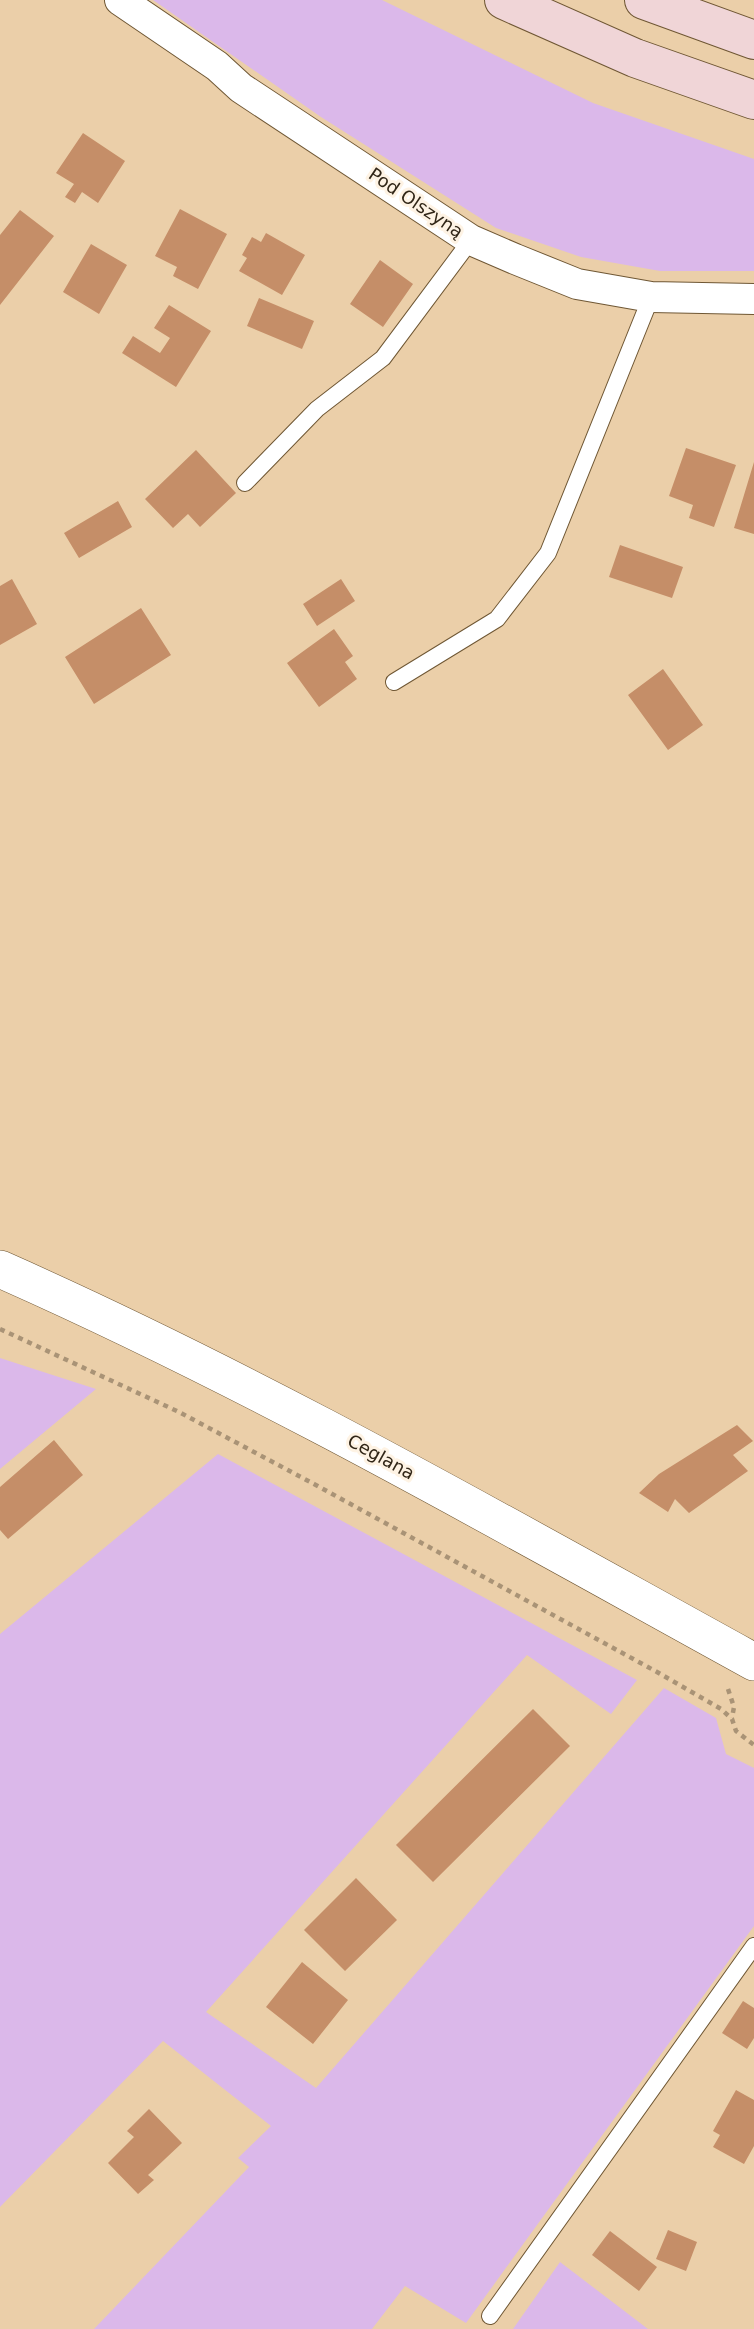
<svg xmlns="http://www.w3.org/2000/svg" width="754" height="2329" viewBox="0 0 754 2329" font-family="'DejaVu Sans',sans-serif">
	<rect width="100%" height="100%" fill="#ebcfa9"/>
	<path fill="#dbb8ea" d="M153 0H382L593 103 754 159V271H660L581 257 496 228 321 117Z
		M0 1358 96 1389 0 1469Z
		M218 1454 637 1680 611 1714 527 1655 206 2012 316 2088 664 1688 716 1718 726 1754 754 1768V1926L466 2323 405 2286 372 2329H94L249 2167 238 2158 271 2126 163 2041 0 2207V1634Z
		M560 2262 648 2329H513Z"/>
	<path fill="#c58e68" d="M83 133 125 161 98 203 82 192 75 203 65 197 74 184 56 173Z
		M180 209 227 234 198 289 173 276 177 267 155 256Z
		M20 210 54 236 0 305V235Z
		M266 233 305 255 282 295 239 271 247 258 242 255 252 237 261 242Z
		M91 244 127 265 99 314 63 292Z
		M380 260 413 284 383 327 350 304Z
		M259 298 314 321 302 349 247 326Z
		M169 305 211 331 176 387 122 353 133 336 160 353 170 338 154 328Z
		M686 448 736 465 714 527 689 518 693 505 669 496Z
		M196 450 236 493 200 527 188 514 173 528 145 499Z
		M754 462V534L734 528Z
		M118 501 132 527 79 558 64 533Z
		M620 545 683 567 672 598 609 577Z
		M12 579 37 624 0 645V586Z
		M341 579 355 601 317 626 303 604Z
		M141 608 171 655 94 704 65 657Z
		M334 629 353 656 345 662 357 679 319 707 287 663Z
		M663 669 703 725 668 750 628 695Z
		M737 1425 753 1441 733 1455 748 1471 689 1513 675 1499 668 1512 639 1493 659 1474Z
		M54 1440 83 1475 8 1539 0 1530V1487Z
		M533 1709 570 1746 433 1882 396 1845Z
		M356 1878 397 1920 345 1971 304 1930Z
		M302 1962 348 2000 313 2044 266 2007Z
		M743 2001 754 2008V2038L747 2049 722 2033Z
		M736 2090 754 2100V2146L744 2164 713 2147 720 2135 713 2131Z
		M149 2109 182 2143 148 2175 154 2180 138 2194 108 2163 134 2137 127 2131Z
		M668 2230 697 2242 686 2271 656 2259Z
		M610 2231 657 2267 639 2291 592 2255Z"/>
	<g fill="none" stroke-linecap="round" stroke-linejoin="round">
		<defs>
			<path id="service" d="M245 483 317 409 383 358 471 240
				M394 682 497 619 548 553 651 297
				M490 2316 754 1946"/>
			<path id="minor" d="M120 0 217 66 241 88 471 240 515 259 577 284 651 297 754 299"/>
			<path id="tertiary" d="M0 1269C260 1384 505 1525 754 1662"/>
			<path id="secondary" d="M504 0 635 58 754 100
				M644 0 754 40"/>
		</defs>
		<use href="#service" stroke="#6f5734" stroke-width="18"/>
		<use href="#minor" stroke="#6f5734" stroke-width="32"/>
		<use href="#tertiary" stroke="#6f5734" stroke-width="38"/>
		<use href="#secondary" stroke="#6f5734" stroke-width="40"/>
		<path stroke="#a99376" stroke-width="4.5" stroke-dasharray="5 5" stroke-linecap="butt" d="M0 1329 179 1412 314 1484 657 1672 721 1709 732 1719 736 1731 754 1745
			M728 1689 734 1707 732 1718"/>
		<use href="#service" stroke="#fff" stroke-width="16"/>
		<use href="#minor" stroke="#fff" stroke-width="30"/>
		<use href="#tertiary" stroke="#fff" stroke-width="37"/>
		<use href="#secondary" stroke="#f0d5d7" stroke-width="38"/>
	</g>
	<g text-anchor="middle" stroke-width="6" stroke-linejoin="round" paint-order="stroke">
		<g font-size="18" fill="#312617" stroke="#fef3e4">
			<text transform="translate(416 203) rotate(34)" y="6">Pod Olszyną</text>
			<text transform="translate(381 1457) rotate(29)" y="6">Ceglana</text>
		</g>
	</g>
</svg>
